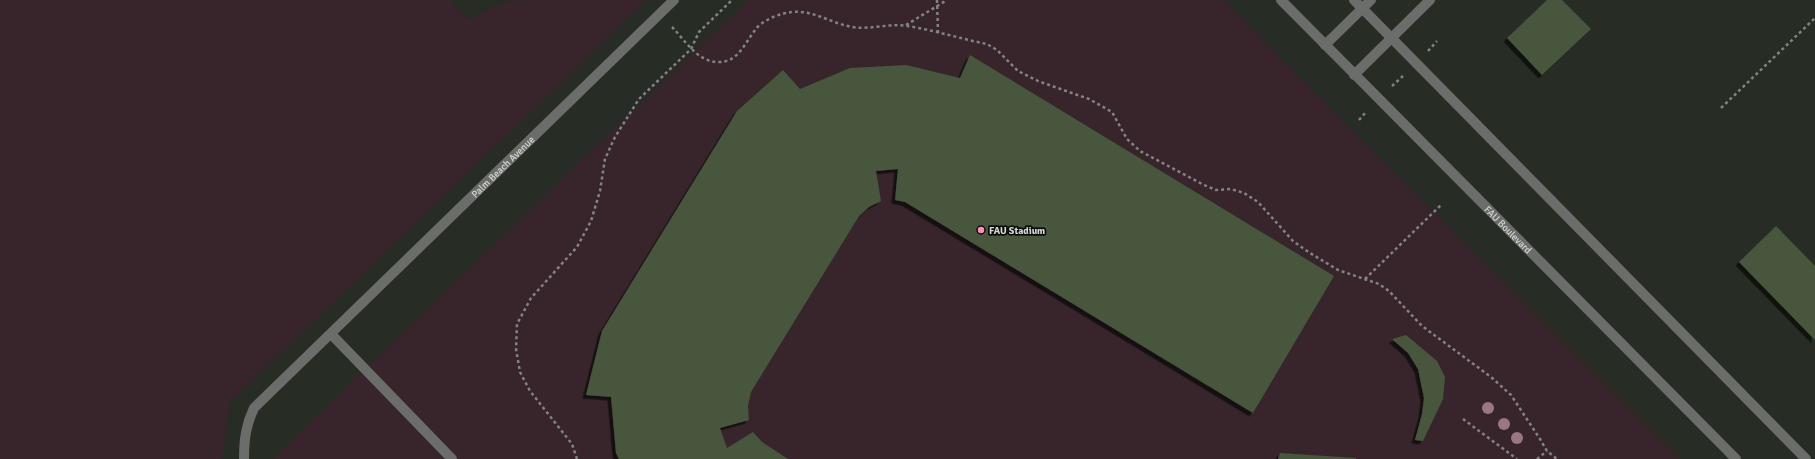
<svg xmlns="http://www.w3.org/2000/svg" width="1815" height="459" viewBox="0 0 1815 459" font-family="Signika,sans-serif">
	<defs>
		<filter id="shadow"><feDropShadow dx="-3.5" dy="3.5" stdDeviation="0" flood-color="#0009"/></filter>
	</defs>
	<rect width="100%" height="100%" fill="#20221f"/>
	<path fill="#272c24" d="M0 0H1815V459H0Z"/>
	<path fill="#37252b" d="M0 0H450L469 20 496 4 519 0H647L230 402 222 459H0Z
		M748 0H1224L1680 459H272Z"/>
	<path fill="#46563d" filter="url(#shadow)" d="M1547 0H1562L1591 29 1542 75 1507 38Z
		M970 55 1334 276 1253 413 905 202 895 200 898 169 876 171 881 201 869 207 859 216 751 392 748 406 749 420 720 428 727 448 753 432 762 442 788 459H619L616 453 611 397 586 395 602 331 737 111 783 70 800 89 850 68 906 65 960 78Z
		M1776 226 1815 266V340L1739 262Z
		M1406 335 1437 361 1445 377 1443 399 1423 441 1415 440 1422 414 1424 398 1418 369 1408 353 1392 339Z
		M1280 453 1356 458V459H1278Z"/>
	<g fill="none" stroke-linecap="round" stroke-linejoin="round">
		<path stroke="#828481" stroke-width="2.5" stroke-dasharray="3 3" stroke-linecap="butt" d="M937 0 938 33
			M906 25 947 0
			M672 27C685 40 698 63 719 62 739 62 745 42 756 29 761 22 774 16 782 14 809 6 826 22 852 27 870 30 889 23 907 26 934 30 961 39 987 44L997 50 1018 71 1038 81 1089 99 1112 112 1127 139 1140 151 1204 185 1216 190 1231 189 1244 193 1258 202 1293 241 1310 253 1338 270 1379 284 1389 291 1422 326 1491 377 1511 395 1540 439 1547 451 1557 459
			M1428 51 1437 41
			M1392 86 1403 76
			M1721 108 1815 18
			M1359 120 1366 112
			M1365 279 1442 204
			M1463 419 1517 459
			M577 459 572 444 530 391 520 372 516 349 517 324 531 298 577 247 591 221 600 191 605 159 615 137 639 99 691 49 699 32 732 0
			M1537 459 1547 451"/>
		<g stroke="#6b6d6a" stroke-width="10">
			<path id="s1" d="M1281 0 1736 459"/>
			<path d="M1354 0 1806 459"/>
			<path d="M1325 45 1371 0"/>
			<path d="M1354 75 1430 0"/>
			<path d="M331 334 452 459"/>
			<path id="s2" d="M244 459C244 439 246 425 254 408L674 0"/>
		</g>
	</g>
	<g fill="#997883">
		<circle cx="1488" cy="408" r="6"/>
		<circle cx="1504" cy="424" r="6"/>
		<circle cx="1517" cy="438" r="6"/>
	</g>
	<circle fill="#ff8eba" stroke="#0a0b0a" stroke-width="1.5" cx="981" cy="230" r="4"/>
	<g text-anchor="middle" stroke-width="3.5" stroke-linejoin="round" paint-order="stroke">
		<g font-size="10" fill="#d7d8d6" stroke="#0a0b0a">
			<text dy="4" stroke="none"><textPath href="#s2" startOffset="399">Palm Beach Avenue</textPath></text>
			<text dy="4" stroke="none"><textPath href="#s1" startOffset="323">FAU Boulevard</textPath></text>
		</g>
		<g font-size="10" font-weight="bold" fill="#d7d8d6" stroke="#0a0b0a" text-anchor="start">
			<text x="989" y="234">FAU Stadium</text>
		</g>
	</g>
</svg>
